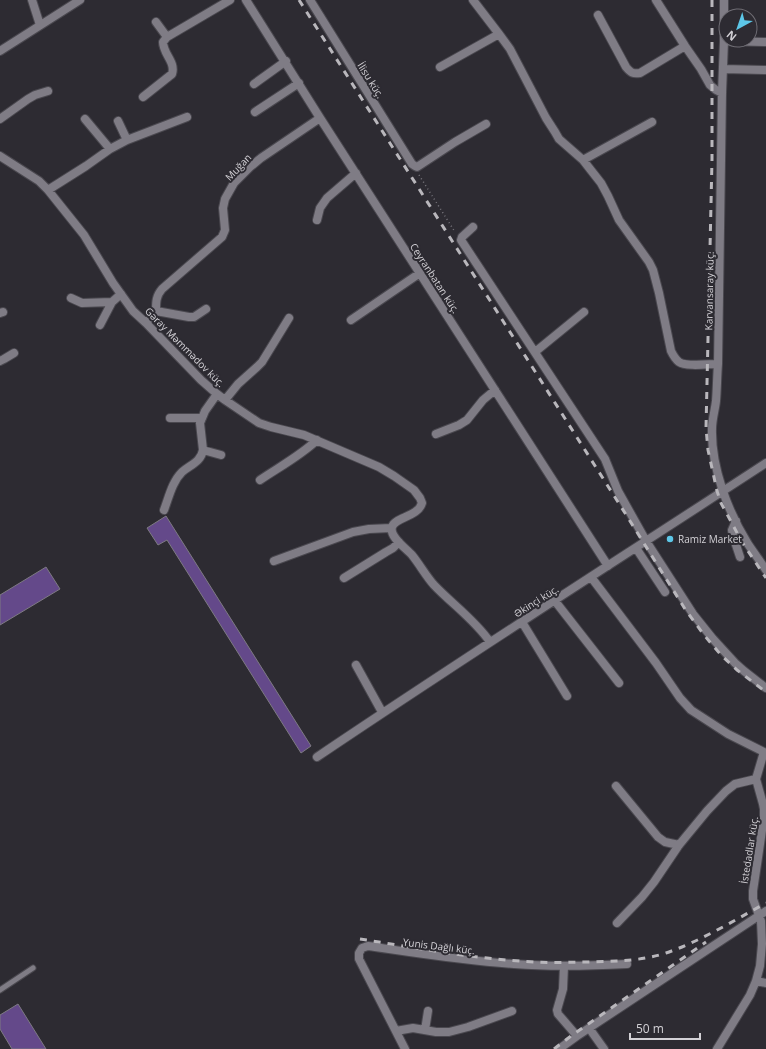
<svg xmlns="http://www.w3.org/2000/svg" width="766" height="1049" viewBox="0 0 766 1049" font-family="'Open Sans',sans-serif">
	<rect width="100%" height="100%" fill="#2d2b32"/>
	<path fill="#64498a" stroke="#7d7a82" d="M166 516 311 746 301 753 167 540 158 545 147 528Z
		M46 567 60 589 0 625V595Z
		M18 1004 46 1049H12L0 1029V1015Z"/>
	<g fill="none" stroke-linecap="round" stroke-linejoin="round">
		<defs>
			<path id="lane" d="M0 990 33 968"/>
			<path id="street" d="M32 0 40 25
				M246 0 320 118 608 566
				M310 0 412 164 415 166 417 167 455 142 486 124
				M473 0 499 34 510 49 546 118 555 132 559 139 583 160 590 169 601 183 608 196 619 220 649 262 653 270 659 293 671 351C673 355 675 359 679 362 686 367 709 364 718 364
				M656 0 685 46 701 69 710 85 716 90 722 93
				M724 0V41L722 93 718 364C717 377 717 389 716 401 715 410 712 419 712 429 711 467 728 512 748 544 754 553 760 561 766 570
				M598 15 626 67C631 73 633 74 640 73L685 46
				M156 22 167 37
				M724 41 766 42
				M0 51 80 0
				M440 67 499 34
				M723 69 766 70
				M254 84 286 61
				M143 97 172 74C176 62 163 54 163 42L167 37 230 0
				M255 112 299 83
				M0 119 28 99 35 95 48 91
				M85 119 110 149
				M118 121 127 140
				M0 156 39 181 48 190 84 235 113 283 133 311 146 323 201 380 217 394 225 400 259 423 271 427 304 435 379 467 394 476 414 490 420 498 422 503C418 517 395 517 392 527 389 537 406 548 412 555 420 565 426 576 434 585 452 604 475 620 490 642
				M583 160 652 122
				M48 190 86 166 110 149 127 140 187 117
				M317 220 320 208 327 198 356 173
				M473 227 462 237 461 240 605 459 618 491 646 541 693 614 713 639 735 663 744 671 766 688
				M71 298 82 303 112 302
				M156 311 189 317H194L206 309
				M0 313 3 312
				M351 320 420 273
				M146 323 156 311C156 302 156 296 162 289L222 237 225 230 223 208 225 199 234 183 250 167 261 158 320 118
				M100 325 112 302 121 294
				M535 352 584 312
				M0 361 4 359 14 353
				M225 400 238 384 257 367 262 362 289 318
				M170 418H202
				M436 434 459 425 467 420 483 400 495 390
				M203 450 221 455
				M260 480C279 467 300 456 317 440
				M164 510C169 497 172 482 182 472 190 465 201 462 203 450L200 423 205 411 217 394
				M736 521 732 530 733 536 740 557
				M636 548 665 592
				M274 561 353 532 369 529 391 528
				M591 577 656 663 680 698 691 710 728 734 764 752 756 779 763 804 764 809V817L753 891V899L761 921 762 944 760 966 756 981 750 995 717 1049
				M344 578 386 552 393 548 399 542
				M555 601 619 683
				M522 622 567 696
				M356 665 382 712
				M317 757C465 657 616 561 766 463
				M616 786 658 837 665 842 679 845
				M617 923 642 897 654 882 679 845 707 811 726 791 735 784 756 779
				M564 966 563 989 557 1010 558 1014 577 1036
				M756 981 766 983
				M589 1028 604 1049
				M425 1030 428 1011
				M396 1031 413 1028 436 1032H449L468 1027 512 1011
				M405 1049 359 959V953L362 948 368 946C416 953 465 961 514 964 552 967 589 966 627 964
				M559 1049 577 1036 766 911"/>
		</defs>
		<use href="#lane" stroke="#4a484f" stroke-width="7"/>
		<use href="#street" stroke="#4a484f" stroke-width="10"/>
		<path stroke="#77757c" stroke-width="1.5" stroke-dasharray="1 3" stroke-linecap="butt" d="M419 175 455 232"/>
		<use href="#lane" stroke="#7f7c85" stroke-width="5"/>
		<use href="#street" stroke="#7f7c85" stroke-width="8"/>
		<path stroke="#b9b7bc" stroke-width="3" stroke-dasharray="7 7" stroke-linecap="butt" d="M299 0 625 513 685 609 704 635 721 655 737 670 766 692
			M712 0V159L706 428 708 450 717 491 721 503 742 542 766 578
			M360 939C417 948 475 959 534 962 553 963 572 962 591 962 617 961 642 961 666 953 701 941 733 921 766 903
			M554 1049 571 1036 706 942"/>
	</g>
	<circle fill="#5dc7e8" stroke="#2d2b32" stroke-width="1.5" cx="670" cy="539" r="4"/>
	<g text-anchor="middle" stroke-width="4" stroke-linejoin="round" paint-order="stroke">
		<g font-size="10" fill="#d3d1d6" stroke="#2d2b32">
			<text transform="translate(371 80) rotate(58)" y="4">İlisu küç.</text>
			<text transform="translate(238 167) rotate(-46)" y="4">Muğan</text>
			<text transform="translate(435 278) rotate(57)" y="4">Ceyranbatan küç.</text>
			<text transform="translate(709 291) rotate(-89)" y="4">Karvansaray küç.</text>
			<text transform="translate(185 347) rotate(45)" y="4">Gəray Məmmədov küç.</text>
			<text transform="translate(536 601) rotate(-32)" y="4">Əkinçi küç.</text>
			<text transform="translate(749 850) rotate(-81)" y="4">İstedadlar küç.</text>
			<text transform="translate(439 946) rotate(7)" y="4">Yunis Dağlı küç.</text>
		</g>
		<g font-size="10" fill="#d3d1d6" stroke="#2d2b32" text-anchor="start">
			<text x="678" y="543">Ramiz Market</text>
		</g>
	</g>
	<g transform="translate(738 28) rotate(220)"><circle r="19" fill="#2d2b32" stroke="#6f6d74"/>
	<path d="M0-3L7 15L0 10L-7 15Z" fill="#5dc7e8"/>
	<text y="-6" font-size="11" font-weight="bold" text-anchor="middle" fill="#d3d1d6">N</text>
	</g>
	<path d="M630 1033v6h70v-6" fill="none" stroke="#d3d1d6" stroke-width="2"/>
	<text x="636" y="1033" font-size="12" fill="#d3d1d6" stroke="#2d2b32" stroke-width="3" paint-order="stroke">50 m</text>
</svg>
